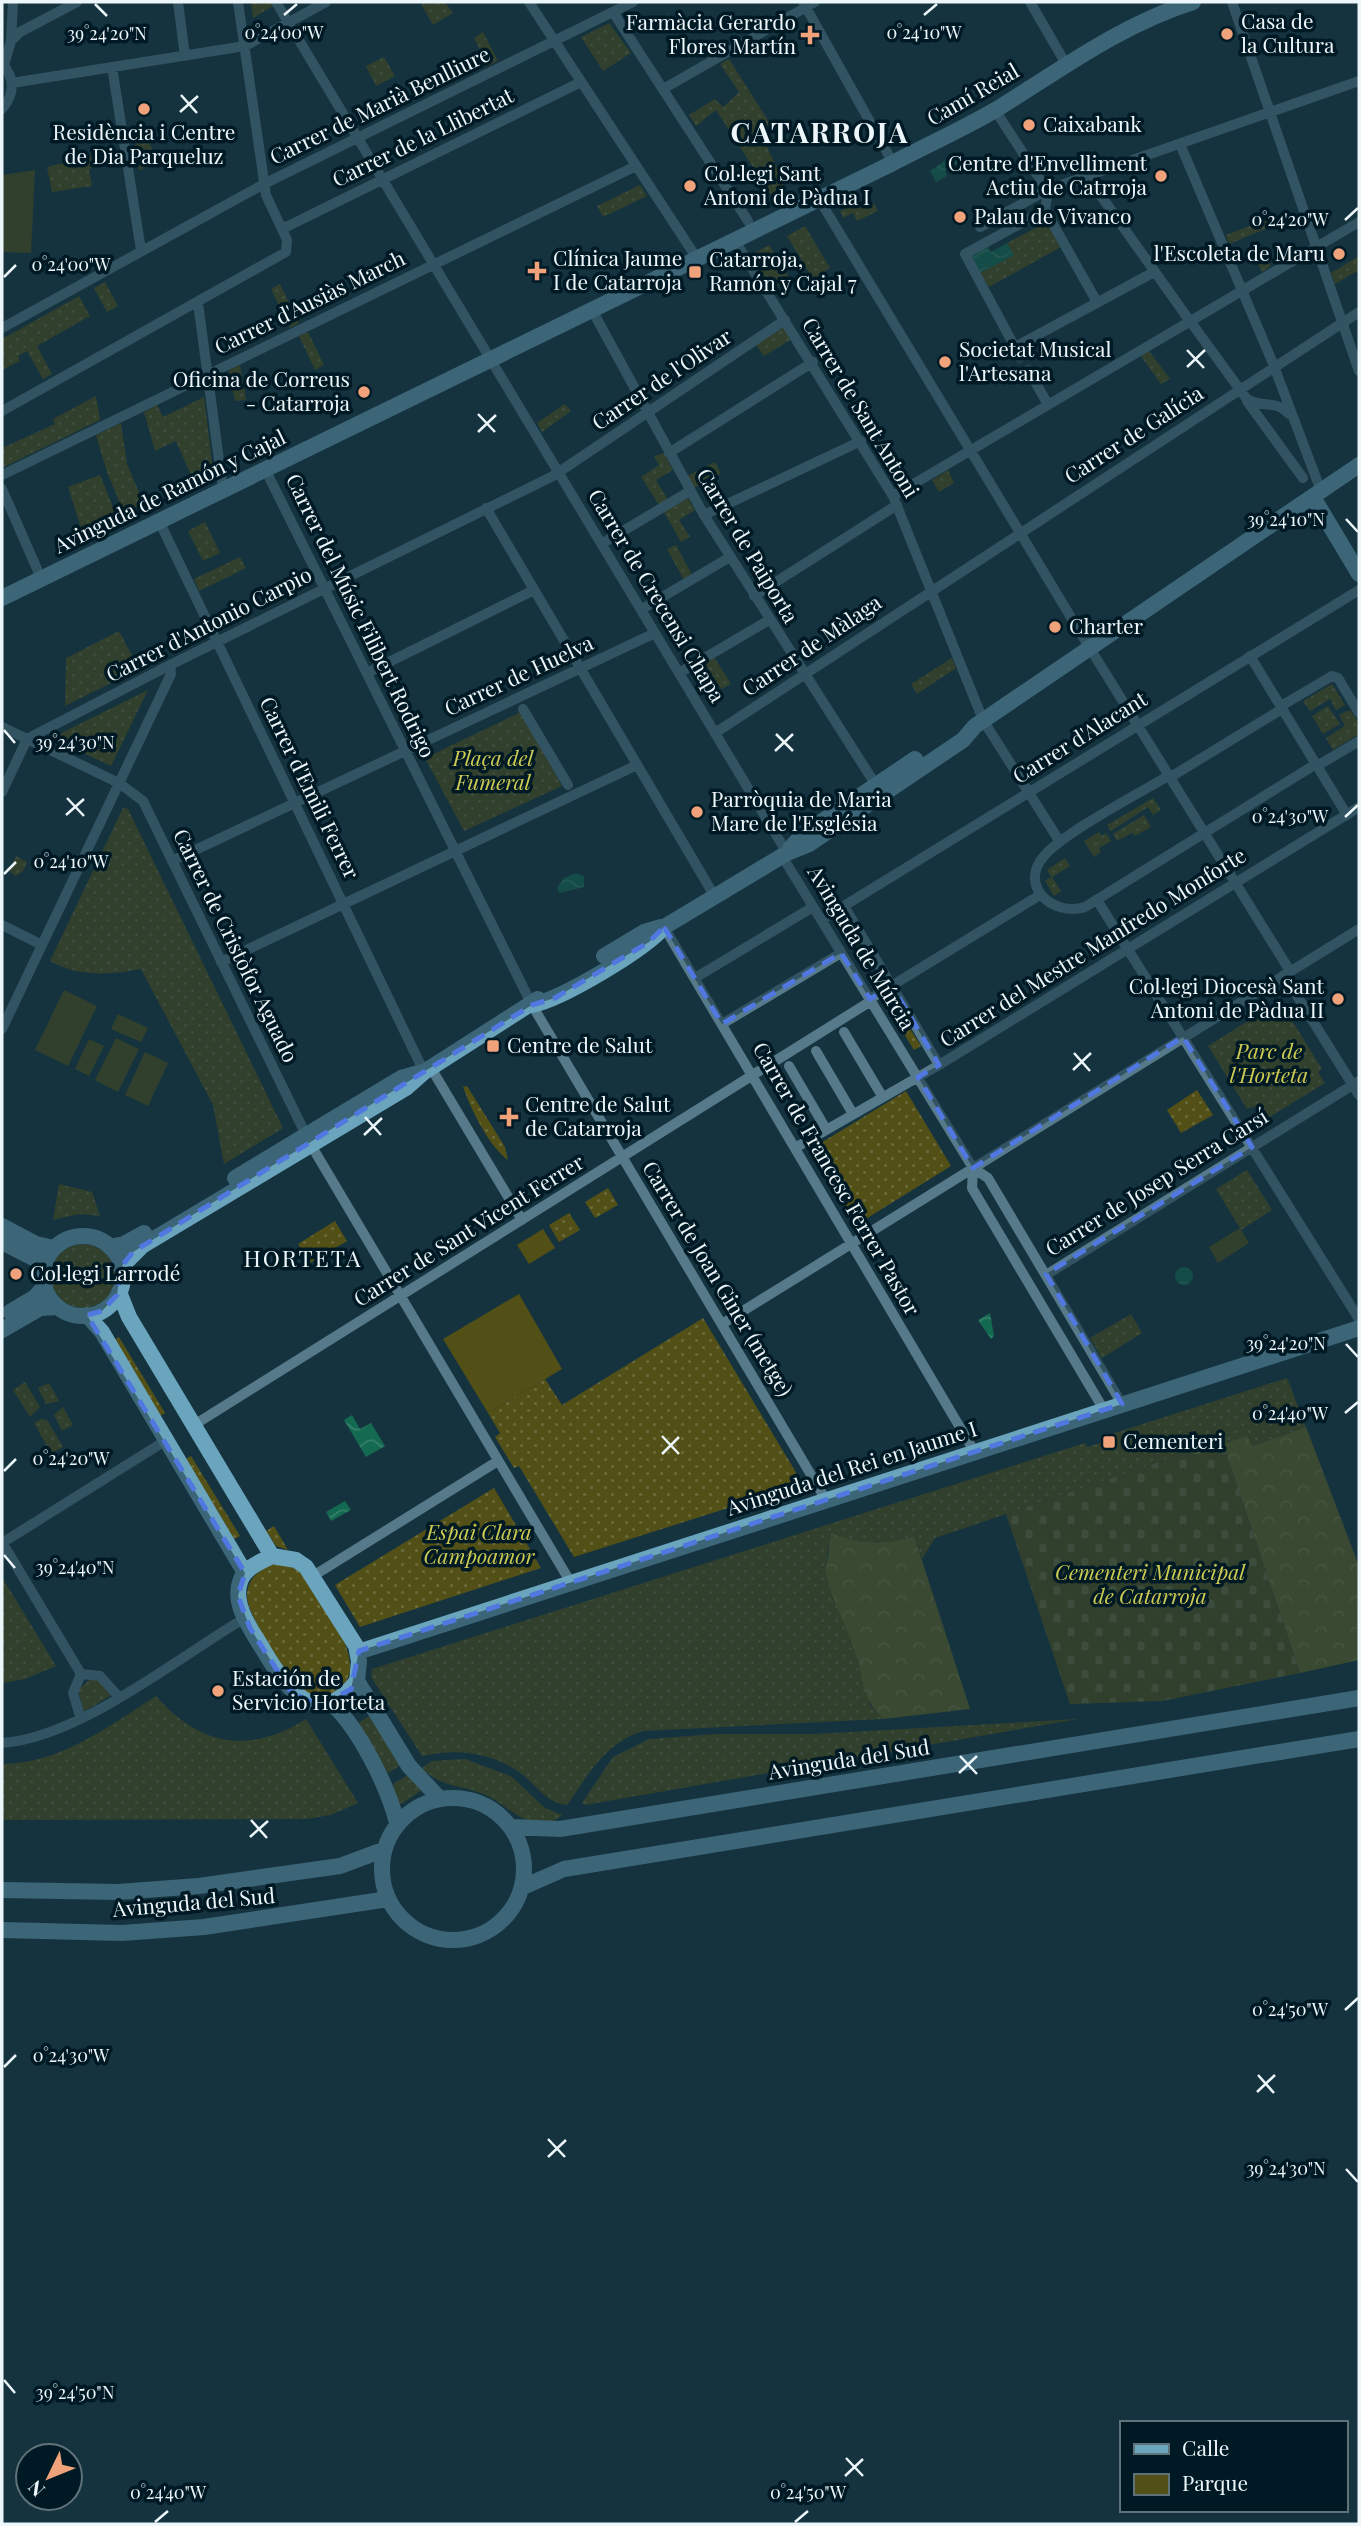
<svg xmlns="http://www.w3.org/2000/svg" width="1361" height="2526" viewBox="0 0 1361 2526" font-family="'Playfair Display',serif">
	<defs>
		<pattern id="green-dots" width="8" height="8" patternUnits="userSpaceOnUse" patternTransform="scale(1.75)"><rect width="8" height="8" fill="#525017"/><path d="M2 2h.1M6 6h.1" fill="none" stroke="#6b6a3a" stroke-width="1.8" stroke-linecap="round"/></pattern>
		<pattern id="forest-crowns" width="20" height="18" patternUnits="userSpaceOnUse" patternTransform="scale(1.75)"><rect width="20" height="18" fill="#676520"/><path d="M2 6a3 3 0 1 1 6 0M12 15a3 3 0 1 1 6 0" fill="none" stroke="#7d7c41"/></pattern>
		<pattern id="cemetery-stones" width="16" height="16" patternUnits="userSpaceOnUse" patternTransform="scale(1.75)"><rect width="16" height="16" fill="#525017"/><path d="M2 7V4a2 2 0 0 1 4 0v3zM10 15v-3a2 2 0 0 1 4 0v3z" fill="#6b6a3a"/></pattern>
		<pattern id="water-waves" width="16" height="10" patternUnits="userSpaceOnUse" patternTransform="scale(1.75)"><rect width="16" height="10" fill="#136a50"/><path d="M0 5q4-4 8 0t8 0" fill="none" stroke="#36806a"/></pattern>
	</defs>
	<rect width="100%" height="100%" fill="#15333f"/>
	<path fill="url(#green-dots)" d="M251 2H271L273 6 253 18Z
		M425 2H445L453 13 433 25 421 4Z
		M609 23 631 53 603 71 581 37Z
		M483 32 498 61 488 66 474 38Z
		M384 57 395 76 376 86 366 66Z
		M729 59 771 125 760 131 787 191 773 198 716 110 696 126 689 115 715 99 723 107 739 92 720 64Z
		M148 138 157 164 139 170 135 143Z
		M92 156 93 168 89 169 92 186 52 192 47 167Z
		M640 185 647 196 603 217 597 206Z
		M861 201 864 207 874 203 878 211 857 221 853 213 843 218 840 211Z
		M1266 220 1270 227 1229 244 1226 235Z
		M1047 222 1061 247 989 287 980 273 1013 255 1007 243Z
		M805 226 830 268 813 279 787 236Z
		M769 245 790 279 772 290 750 255Z
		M1258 245 1271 266 1262 272 1250 249Z
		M1359 256V270L1335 284 1331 273Z
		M105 282 118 306 107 312 94 288Z
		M280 284 299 323 290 328 271 289Z
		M79 296 90 316 37 346 52 374 43 379 27 351 18 356 20 361 2 370V339Z
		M784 327 792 339 764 356 756 345Z
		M308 332 324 365 315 370 299 336Z
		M1149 351 1170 379 1161 384 1141 356Z
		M240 365 246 400 235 401 229 370Z
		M96 396 100 420 2 468V448L55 424 53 419Z
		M204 397 213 470 193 480 176 441 155 451 144 412 157 405 163 417Z
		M565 404 571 411 542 432 537 423Z
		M121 423 127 464 144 504 124 513 107 472 96 435Z
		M664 453 673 470 656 480 668 500 659 505 641 477 659 465 654 456Z
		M715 462 721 474 693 488 687 476Z
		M948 470 954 483 939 492 932 480Z
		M100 475 117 517 83 534 68 487Z
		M688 498 695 510 679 520 690 537 681 542 664 512Z
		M205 522 220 553 203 561 188 531Z
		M676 545 692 575 684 580 667 549Z
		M240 557 246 568 199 591 194 579Z
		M119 631 139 669 65 706 66 658Z
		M714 657 731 684 721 689 704 663Z
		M952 658 956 668 917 694 911 684Z
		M1332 684 1345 705 1336 710 1330 699 1310 711 1303 701Z
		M148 690 111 766 51 738Z
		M1328 706 1340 724 1323 734 1312 716Z
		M1347 711H1351L1359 723V734L1333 750 1326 738 1345 726 1339 715Z
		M521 712 562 786 464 831 425 758Z
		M1153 798 1161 810 1153 815 1148 807 1111 831 1107 825Z
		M123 808 128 809 283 1128 224 1164 213 1105 141 969C110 975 78 977 50 961Z
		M1144 815 1151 827 1135 836 1132 833 1117 841 1113 834Z
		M1099 832 1102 836 1106 833 1111 841 1099 848 1101 852 1094 857 1084 841Z
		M16 856 27 862 23 871 16 876 9 871Z
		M1065 858 1070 866 1052 877 1061 891 1054 896 1045 881 1051 877 1047 870Z
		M852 932 871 964 865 968 846 936Z
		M1280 1001 1322 1069 1318 1072 1325 1083 1263 1121 1254 1106 1247 1109 1208 1046Z
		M901 1015 921 1046 914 1050 895 1019Z
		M467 1086 505 1147 508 1160C488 1145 472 1111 463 1087Z
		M1197 1090 1213 1115 1181 1133 1167 1110Z
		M906 1091 951 1166 856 1225 811 1149Z
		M1247 1170 1272 1210 1241 1230 1216 1189Z
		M59 1184 92 1192 100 1216 79 1214 53 1220Z
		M608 1188 618 1205 595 1218 585 1202Z
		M569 1213 580 1230 559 1242 549 1225Z
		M335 1221 347 1241 310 1263 298 1244Z
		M51 1276a32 32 0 1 1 64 0a32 32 0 1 1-64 0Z
		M1131 1314 1142 1333 1102 1358 1090 1338Z
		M703 1318 803 1484 574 1557 519 1466 514 1468 495 1437 500 1433 488 1413 545 1379 562 1405Z
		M119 1337 165 1413 160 1416 114 1340Z
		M1287 1378 1306 1427 1251 1446 1247 1436 1223 1444 1222 1441 935 1538 922 1559 914 1536C885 1545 859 1545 831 1534L827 1556 828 1581 856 1652 870 1705 883 1719 643 1731C605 1743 589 1774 567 1805 547 1803 538 1787 523 1775 493 1752 458 1748 422 1756L371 1677 372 1669 1085 1443 1087 1447 1103 1442 1102 1437Z
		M25 1382 40 1407 30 1417 13 1390Z
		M49 1383 59 1401 46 1404 38 1388Z
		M63 1407 73 1425 62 1431 54 1415Z
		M41 1419 47 1420 63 1447 51 1454 34 1423Z
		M191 1456 240 1536 234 1539 186 1459Z
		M494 1488 541 1568 360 1627 335 1585Z
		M274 1526 288 1550 276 1546 266 1531Z
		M272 1564 288 1565 301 1572C317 1598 378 1668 335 1692 326 1697 313 1697 304 1691 290 1682 246 1613 247 1596 247 1579 258 1571 272 1564Z
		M2 1577 56 1666 25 1679 2 1683Z
		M89 1680H98L111 1695 84 1712 78 1690Z
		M156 1696C200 1746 249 1755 306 1719L358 1803 331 1815 306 1819 2 1820V1764C60 1764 109 1726 156 1696Z
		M369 1716 401 1765 388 1773 358 1723Z
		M1078 1719 585 1805 582 1803 613 1757 649 1739 715 1734H815Z
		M465 1759 511 1776 545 1808 562 1815C536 1840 508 1805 486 1795 463 1785 441 1788 422 1768L432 1761Z
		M408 1775 421 1791 399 1805 393 1784Z"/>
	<path fill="url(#forest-crowns)" d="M1306 1427 1359 1566V1660L1300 1673 1223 1444 1247 1436 1252 1446Z
		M831 1533C859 1545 886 1545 914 1536L970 1709 883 1719C858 1692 866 1685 856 1654 848 1629 835 1607 828 1581L826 1571Z"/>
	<path fill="url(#cemetery-stones)" d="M1222 1441 1300 1673 1162 1701 1070 1704 1006 1514Z"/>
	<path fill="#525017" d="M35 170 31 253 2 252V175Z
		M64 990 97 1006 68 1066 35 1050Z
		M118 1014 148 1028 141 1042 111 1029Z
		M116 1038 139 1049 118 1092 95 1080Z
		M89 1039 104 1046 89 1076 75 1069Z
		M145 1052 168 1063 148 1106 125 1095Z
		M1240 1228 1249 1243 1218 1263 1209 1247Z
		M543 1229 555 1248 529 1264 517 1245Z
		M519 1294 562 1369 488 1413 443 1339Z"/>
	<path fill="url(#water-waves)" d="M953 155 958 163 945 170 947 176 936 182 930 171Z
		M1007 243 1014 255 980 273 971 255 987 246 991 252Z
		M576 873 584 876V887L559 893 557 888 564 878Z
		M1175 1276a9 9 0 1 1 18 0a9 9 0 1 1-18 0Z
		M990 1313 994 1336 991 1339 978 1320Z
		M352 1415 360 1429 371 1423 385 1446 366 1457 344 1420Z
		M345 1501 351 1510 331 1521 326 1512Z"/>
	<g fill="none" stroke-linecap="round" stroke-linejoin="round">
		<path stroke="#35505b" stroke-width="10" stroke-dasharray="10 5" stroke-linecap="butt" d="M1018 353 1033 378"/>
		<path stroke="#567a89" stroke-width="10" d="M178 2 185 56
			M276 2 787 853
			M529 2 698 260
			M803 2 893 163
			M1030 2 1066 64
			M1232 2 1359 371
			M613 12 748 221
			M11 41 20 32 77 2
			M2 63C15 78 15 94 2 109
			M4 65 11 41 13 2
			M112 67 141 250
			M12 83 245 46 326 2
			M663 89 815 2
			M995 110 1047 190
			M1180 144 1272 361 1321 491
			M1089 179 1187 317
			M1047 197 1045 210 1097 302
			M819 199 1078 629 1290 971
			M980 227 1047 190 1359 81
			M282 229 581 82
			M735 241 893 496 983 720 1060 842
			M198 303 223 490
			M592 310 704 515 879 790
			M1190 321 1246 398C1261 409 1276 399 1289 414
			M2 328 264 184 633 2
			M1015 347 1154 272
			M1018 353 965 254 1045 210
			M1033 378 1046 401
			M1247 401 1303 478
			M2 411 286 252 287 240 266 195 238 2
			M669 453 813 362
			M265 469 532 1005 826 1500
			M2 475 636 166
			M2 489 41 578
			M893 496 1359 222
			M486 508 715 897
			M704 515 861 441
			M159 521 424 1072
			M603 543 690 491
			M754 596 897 505
			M642 609 730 557
			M1250 656 1347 815
			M367 673 534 590
			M679 673 769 620
			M1281 706 1332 676 1338 678 1359 713
			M523 709 568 785
			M2 727 119 783 143 801 306 1135
			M715 733 1359 312
			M27 739 170 665 553 476 785 320
			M1317 766 1359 741
			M1168 776C1138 794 1065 832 1044 856 1018 886 1053 917 1085 907L1316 764
			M1169 778 1282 709
			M2 792 27 739
			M782 856 973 1168 988 1178 1122 1404
			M172 861 655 633
			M1097 900 1359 1319
			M844 906 939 1065
			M821 920 1359 590
			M2 925 40 944
			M664 927 974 1451
			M221 962 637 765
			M1284 975 1359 1095
			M695 978 813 907
			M870 999 1040 895
			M722 1024 841 953
			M2 1029 171 674 170 665
			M844 1032 882 1096
			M816 1051 853 1114
			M789 1066 826 1129
			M431 1068 522 1220
			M311 1145 571 1583
			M795 1148 939 1065 1359 807
			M973 1168 972 1188 1104 1410
			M1046 1275 1359 1081
			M722 1324 1359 929
			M194 1425 871 1001
			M2 1542 81 1674
			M2 1543 165 1441
			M313 1576 498 1461
			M81 1674 73 1693 81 1719
			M81 1674 100 1676 118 1696
			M2 1743C79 1738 177 1658 245 1618"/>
		<path stroke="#6aa4bd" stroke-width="16" d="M1313 497 1359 574
			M2 598 893 163C927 145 963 129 997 109 1060 70 1122 24 1193 2
			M789 850 802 835 915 759
			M604 956 644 932 661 927
			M532 1005C562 999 644 950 664 927L787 853 809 844 963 740 975 726 1359 465
			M235 1178 401 1078 422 1072
			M2 1226 36 1244 54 1248
			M43 1276a40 40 0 1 1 80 0a40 40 0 1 1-80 0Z
			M2 1242 35 1259 44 1268
			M110 1247 124 1244 144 1233
			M121 1267 142 1246 406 1088 424 1072 538 999
			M119 1292 129 1317 272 1556
			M10 1312 35 1297 44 1287
			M87 1315 102 1332 245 1573
			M2 1330 40 1308 58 1307
			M272 1556 296 1560 306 1567 356 1646 359 1661 357 1681C317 1732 286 1688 264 1651 253 1632 232 1606 240 1582 244 1568 260 1562 272 1556Z
			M358 1652 1359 1328
			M357 1681 409 1766 439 1798
			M329 1701C358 1726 388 1786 397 1823
			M382 1869a71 71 0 1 1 142 0a71 71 0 1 1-142 0Z
			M511 1827 560 1829 1359 1698
			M523 1887 564 1869 1359 1739
			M2 1890 118 1892 199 1886 340 1866 383 1850
			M2 1930 122 1933 204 1927 388 1899"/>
	</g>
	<path d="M0 0H1361V2526H0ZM664 927 722 1024 841 953 870 999 892 986 939 1065 918 1077 973 1168 1183 1037 1252 1147 1046 1274 1122 1404 359 1651 351 1689 329 1701 311 1702 291 1692 250 1628 238 1596 245 1573 87 1315 102 1311 117 1295 121 1267 133 1252 532 1005 555 998 649 942Z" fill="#15333f" fill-opacity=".55" fill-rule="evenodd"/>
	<path fill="none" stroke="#5178e0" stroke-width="5" stroke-dasharray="14 9" stroke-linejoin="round" d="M664 927 722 1024 841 953 870 999 892 986 939 1065 918 1077 973 1168 1183 1037 1252 1147 1046 1274 1122 1404 359 1651 351 1689 329 1701 311 1702 291 1692 250 1628 238 1596 245 1573 87 1315 102 1311 117 1295 121 1267 133 1252 532 1005 555 998 649 942Z"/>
	<path fill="none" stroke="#edf6fa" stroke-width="2.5" d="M95 4 107 16M284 15 297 4M924 15 937 4M181 95 197 113M180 112 198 96M1345 220 1358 208M4 277 16 265M1187 350 1204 368M1187 367 1205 350M478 414 495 432M478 432 496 415M1346 519 1358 532M4 730 15 743M776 734 793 751M775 751 793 734M67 798 84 816M66 815 84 799M1345 817 1358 805M4 874 16 862M1074 1053 1090 1071M1073 1070 1091 1053M365 1117 381 1135M364 1135 382 1118M1346 1344 1358 1357M1345 1413 1358 1402M662 1436 679 1454M662 1454 679 1437M4 1471 16 1459M4 1555 15 1568M960 1756 977 1774M959 1773 977 1756M251 1820 267 1838M250 1837 268 1821M1345 2010 1358 1998M4 2067 16 2055M1258 2075 1274 2093M1257 2092 1275 2075M548 2139 565 2157M548 2157 566 2140M1346 2169 1358 2182M4 2380 15 2393M846 2458 863 2476M845 2476 863 2459M155 2522 168 2511M795 2522 808 2511"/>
	<g fill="#f0a27a" stroke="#001a25" stroke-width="2.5">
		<circle cx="1227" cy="34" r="7"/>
		<path d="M806.5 24.5h7v7h7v7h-7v7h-7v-7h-7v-7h7z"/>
		<circle cx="144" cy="109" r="7"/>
		<circle cx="1029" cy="125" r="7"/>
		<circle cx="1161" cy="176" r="7"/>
		<circle cx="690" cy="186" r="7"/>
		<circle cx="960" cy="217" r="7"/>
		<circle cx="1339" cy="254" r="7"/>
		<path d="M533.5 260.5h7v7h7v7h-7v7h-7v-7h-7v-7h7z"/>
		<rect x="688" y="265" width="14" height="14" rx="3.5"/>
		<circle cx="945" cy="362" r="7"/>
		<circle cx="364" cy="392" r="7"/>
		<circle cx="1055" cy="627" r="7"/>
		<circle cx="697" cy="812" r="7"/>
		<circle cx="1338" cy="999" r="7"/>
		<rect x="486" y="1039" width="14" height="14" rx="3.5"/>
		<path d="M505.5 1106.5h7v7h7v7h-7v7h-7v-7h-7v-7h7z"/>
		<circle cx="16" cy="1274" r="7"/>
		<rect x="1102" y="1435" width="14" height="14" rx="3.5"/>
		<circle cx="218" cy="1691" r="7"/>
	</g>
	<g text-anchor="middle" stroke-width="7" stroke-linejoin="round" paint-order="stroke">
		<g font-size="21" fill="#edf6fa" stroke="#001a25" text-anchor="start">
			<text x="1241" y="29">Casa de<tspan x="1241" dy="24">la Cultura</tspan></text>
			<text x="796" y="30" text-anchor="end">Farmàcia Gerardo<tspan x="796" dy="24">Flores Martín</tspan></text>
			<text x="1043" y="132">Caixabank</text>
			<text x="144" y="140" text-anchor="middle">Residència i Centre<tspan x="144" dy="24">de Dia Parqueluz</tspan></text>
			<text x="1147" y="171" text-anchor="end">Centre d'Envelliment<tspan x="1147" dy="24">Actiu de Catrroja</tspan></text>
			<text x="704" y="181">Col·legi Sant<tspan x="704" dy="24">Antoni de Pàdua I</tspan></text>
			<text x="974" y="224">Palau de Vivanco</text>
			<text x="1325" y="261" text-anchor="end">l'Escoleta de Maru</text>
			<text x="553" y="266">Clínica Jaume<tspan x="553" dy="24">I de Catarroja</tspan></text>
			<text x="709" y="267">Catarroja,<tspan x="709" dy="24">Ramón y Cajal 7</tspan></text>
			<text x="959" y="357">Societat Musical<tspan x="959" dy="24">l'Artesana</tspan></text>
			<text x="350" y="387" text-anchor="end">Oficina de Correus<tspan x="350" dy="24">- Catarroja</tspan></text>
			<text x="1069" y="634">Charter</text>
			<text x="711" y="807">Parròquia de Maria<tspan x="711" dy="24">Mare de l'Església</tspan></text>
			<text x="1324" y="994" text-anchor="end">Col·legi Diocesà Sant<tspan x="1324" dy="24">Antoni de Pàdua II</tspan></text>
			<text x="507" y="1053">Centre de Salut</text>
			<text x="525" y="1112">Centre de Salut<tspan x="525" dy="24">de Catarroja</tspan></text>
			<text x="30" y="1281">Col·legi Larrodé</text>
			<text x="1123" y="1449">Cementeri</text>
			<text x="232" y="1686">Estación de<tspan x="232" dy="24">Servicio Horteta</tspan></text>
		</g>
		<g font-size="21" fill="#edf6fa" stroke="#001a25">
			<text transform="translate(973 95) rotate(-30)" y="7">Camí Reial</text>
			<text transform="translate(380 106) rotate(-26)" y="7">Carrer de Marià Benlliure</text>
			<text transform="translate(423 138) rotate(-26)" y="7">Carrer de la Llibertat</text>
			<text transform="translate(310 303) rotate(-26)" y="7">Carrer d'Ausiàs March</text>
			<text transform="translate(662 380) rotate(-34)" y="7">Carrer de l'Olivar</text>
			<text transform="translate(860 408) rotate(59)" y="7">Carrer de Sant Antoni</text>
			<text transform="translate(1134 435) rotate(-33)" y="7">Carrer de Galícia</text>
			<text transform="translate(170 492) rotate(-26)" y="7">Avinguda de Ramón y Cajal</text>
			<text transform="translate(747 546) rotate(59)" y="7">Carrer de Paiporta</text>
			<text transform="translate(656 596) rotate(59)" y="7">Carrer de Crecensi Chapa</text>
			<text transform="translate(360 616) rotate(64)" y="7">Carrer del Músic Filibert Rodrigo</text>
			<text transform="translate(209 625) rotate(-27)" y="7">Carrer d'Antonio Carpio</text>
			<text transform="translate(812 646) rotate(-34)" y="7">Carrer de Màlaga</text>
			<text transform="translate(519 676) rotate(-25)" y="7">Carrer de Huelva</text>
			<text transform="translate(1080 738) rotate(-32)" y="7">Carrer d'Alacant</text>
			<text transform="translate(309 788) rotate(64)" y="7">Carrer d'Emili Ferrer</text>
			<text transform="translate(235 946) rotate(64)" y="7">Carrer de Cristòfor Aguado</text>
			<text transform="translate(861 948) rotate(59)" y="7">Avinguda de Múrcia</text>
			<text transform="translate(1093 948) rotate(-32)" y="7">Carrer del Mestre Manfredo Monforte</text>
			<text transform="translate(836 1179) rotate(60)" y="7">Carrer de Francesc Ferrer Pastor</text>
			<text transform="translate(1157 1183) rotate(-32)" y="7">Carrer de Josep Serra Carsí</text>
			<text transform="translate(469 1231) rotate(-32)" y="7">Carrer de Sant Vicent Ferrer</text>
			<text transform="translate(717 1279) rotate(59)" y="7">Carrer de Joan Giner (metge)</text>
			<text transform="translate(852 1469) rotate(-18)" y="7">Avinguda del Rei en Jaume I</text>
			<text transform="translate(849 1760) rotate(-9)" y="7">Avinguda del Sud</text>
			<text transform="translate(194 1903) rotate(-5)" y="7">Avinguda del Sud</text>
		</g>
		<g font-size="21" font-style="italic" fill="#cecb52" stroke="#001a25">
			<text x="493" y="766">Plaça del<tspan x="493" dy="24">Fumeral</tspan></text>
			<text x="1269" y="1059">Parc de<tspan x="1269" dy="24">l'Horteta</tspan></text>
			<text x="479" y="1540">Espai Clara<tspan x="479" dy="24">Campoamor</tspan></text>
			<text x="1150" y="1580">Cementeri Municipal<tspan x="1150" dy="24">de Catarroja</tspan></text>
		</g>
		<g font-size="23" letter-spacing="2" fill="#edf6fa" stroke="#001a25">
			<text x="303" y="1267">HORTETA</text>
		</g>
		<g font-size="28" font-weight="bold" letter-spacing="2" fill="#edf6fa" stroke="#001a25">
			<text x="820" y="143">CATARROJA</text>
		</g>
	</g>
	<g font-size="18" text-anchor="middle" fill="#edf6fa" stroke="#001a25" stroke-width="7" stroke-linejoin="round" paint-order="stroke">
		<text x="284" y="39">0°24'00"W</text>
		<text x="924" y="39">0°24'10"W</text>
		<text x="107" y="40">39°24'20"N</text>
		<text x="1290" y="226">0°24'20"W</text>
		<text x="71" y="271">0°24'00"W</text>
		<text x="1286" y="526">39°24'10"N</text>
		<text x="75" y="749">39°24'30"N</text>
		<text x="1290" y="823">0°24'30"W</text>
		<text x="71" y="868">0°24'10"W</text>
		<text x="1286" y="1350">39°24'20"N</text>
		<text x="1290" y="1420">0°24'40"W</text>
		<text x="71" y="1465">0°24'20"W</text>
		<text x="75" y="1574">39°24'40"N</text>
		<text x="1290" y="2016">0°24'50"W</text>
		<text x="71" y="2062">0°24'30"W</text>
		<text x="1286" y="2175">39°24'30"N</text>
		<text x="75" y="2399">39°24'50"N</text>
		<text x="168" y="2499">0°24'40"W</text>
		<text x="808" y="2499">0°24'50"W</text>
	</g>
	<rect width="1361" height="2526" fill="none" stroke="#edf6fa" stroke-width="7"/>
	<rect x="1120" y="2421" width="228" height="91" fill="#001a25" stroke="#5f727a" stroke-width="2"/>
	<rect x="1134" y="2444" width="35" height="10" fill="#6aa4bd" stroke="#5f727a" stroke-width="2"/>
	<text x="1182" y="2456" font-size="21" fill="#edf6fa">Calle</text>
	<rect x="1134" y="2474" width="35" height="21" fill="#525017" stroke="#5f727a" stroke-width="2"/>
	<text x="1182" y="2491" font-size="21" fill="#edf6fa">Parque</text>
	<g transform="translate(49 2477) rotate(227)"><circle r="33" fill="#001a25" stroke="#5f727a" stroke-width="2"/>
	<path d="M0-5L12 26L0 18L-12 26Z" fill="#f0a27a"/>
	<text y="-10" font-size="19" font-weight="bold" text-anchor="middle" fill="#edf6fa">N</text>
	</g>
</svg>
